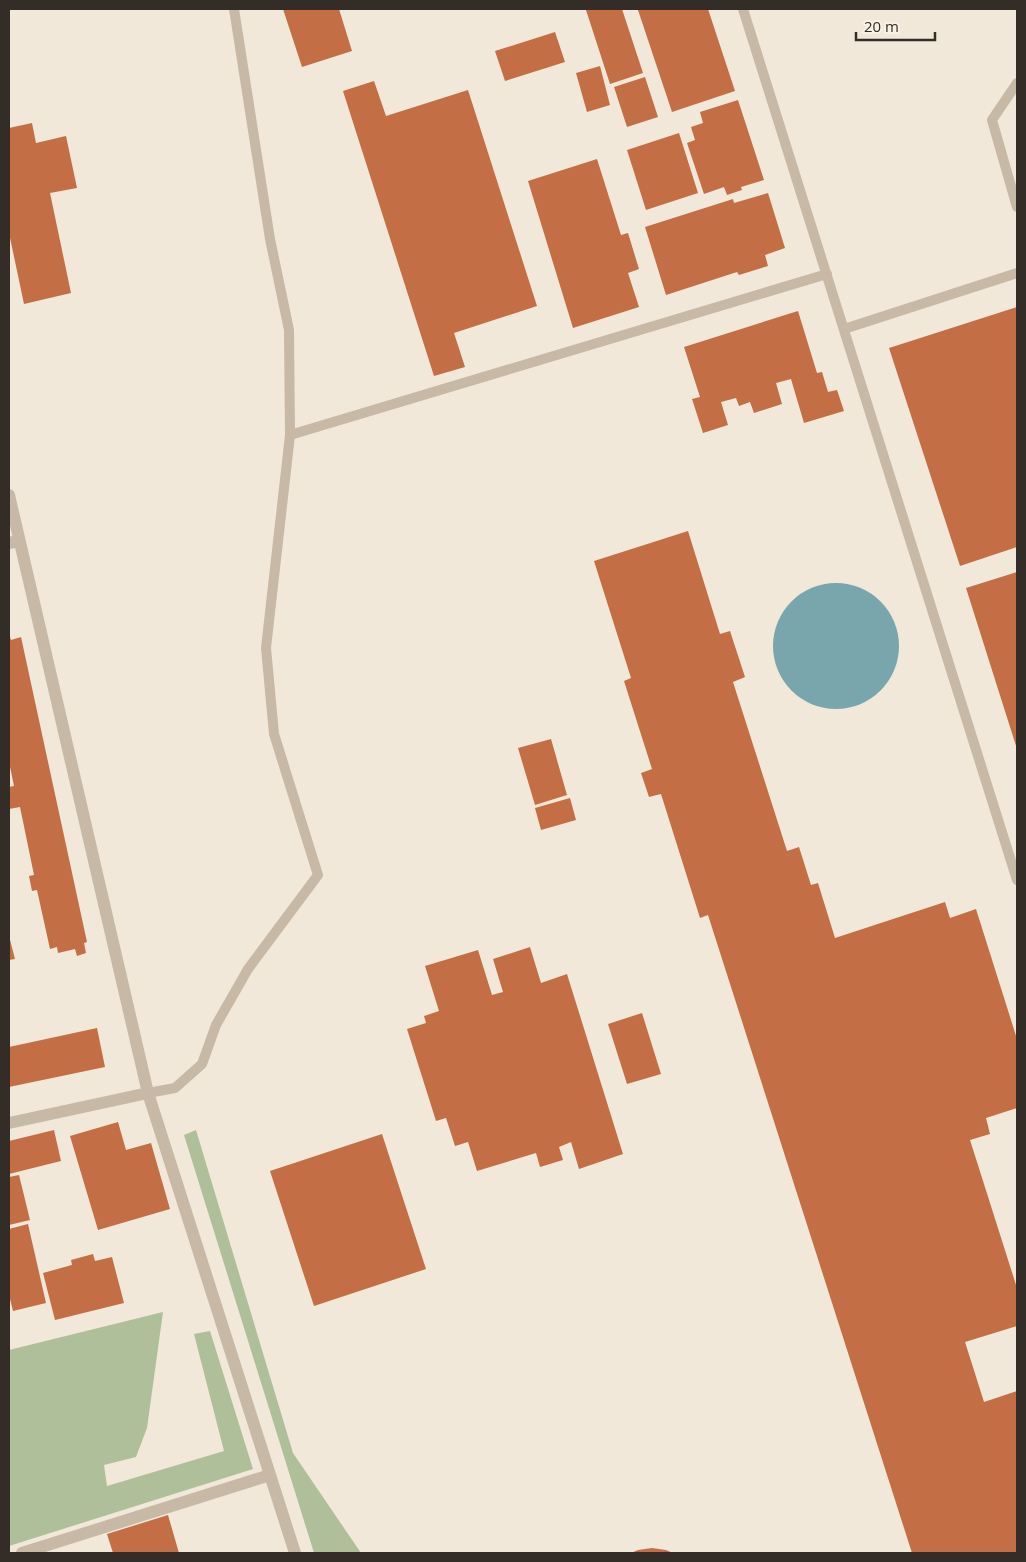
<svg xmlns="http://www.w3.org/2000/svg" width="1026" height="1562" viewBox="0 0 1026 1562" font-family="'Open Sans',sans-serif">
	<rect width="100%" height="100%" fill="#f1e8d9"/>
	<path fill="#afbf9a" d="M196 1130 293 1453 361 1553H314L184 1135Z
		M163 1312 147 1428 136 1457 104 1465 107 1486 224 1451 194 1334 210 1331 253 1469 9 1546V1350Z"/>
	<path fill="#79a6ad" d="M773 646a63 63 0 1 1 126 0a63 63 0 1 1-126 0Z"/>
	<path fill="#c36e45" d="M283 9H339L352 51 302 67Z
		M591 9H622L643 73 610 84 586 10Z
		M643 9H708L735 91 672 112 638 10Z
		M555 32 565 62 505 81 495 51Z
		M600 66 610 105 587 112 576 73Z
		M645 77 658 117 627 127 614 87Z
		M374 81 386 116 468 90 537 306 454 333 465 367 434 376 343 91Z
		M738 100 764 180 741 187 742 190 727 195 724 187 704 194 687 143 695 140 691 127 703 123 700 112Z
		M32 123 36 143 66 136 77 188 50 193 71 293 24 304 9 233V128Z
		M679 133 698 193 646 210 627 150Z
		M597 159 621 235 628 233 639 269 628 273 639 307 573 328 528 181Z
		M768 193 785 248 765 255 768 266 739 275 737 272 666 295 645 227 733 199 734 203Z
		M1017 307V547L960 566 889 348Z
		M798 311 817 373 822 372 828 392 837 390 844 411 804 423 791 379 776 383 782 404 754 413 750 402 739 406 736 398 721 402 728 425 703 433 692 399 700 397 684 347Z
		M688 531 720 634 730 631 745 677 733 682 787 851 799 847 811 885 818 883 835 938 945 902 950 918 976 909 1017 1039V1108L986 1118 990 1134 970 1140 1017 1288V1326L965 1342 984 1402 1017 1391V1553H912L708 915 700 918 661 794 649 797 641 773 652 769 624 681 631 678 594 561Z
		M1017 572V749L966 588Z
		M9 634 11 640 21 637 87 942 84 943 86 953 77 956 75 949 58 953 57 947 50 949 37 890 32 891 29 876 34 875 20 807 9 809V787L14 786 9 762Z
		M551 739 567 795 535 805 518 748Z
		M570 798 576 820 541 830 535 808Z
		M9 936 15 959 9 960Z
		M530 947 541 983 567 974 623 1154 579 1169 571 1142 559 1147 563 1160 540 1167 536 1153 477 1171 468 1142 455 1146 446 1118 436 1121 407 1029 426 1023 424 1016 439 1011 425 966 478 950 492 995 503 992 493 959Z
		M642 1013 661 1074 627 1084 608 1024Z
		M97 1028 105 1067 9 1087V1047Z
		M118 1122 126 1150 151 1143 170 1209 98 1230 70 1136Z
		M54 1130 61 1161 9 1174V1141Z
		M382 1134 426 1269 314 1306 270 1171Z
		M19 1175 30 1220 9 1225V1177Z
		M28 1224 46 1303 13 1311 9 1295V1229Z
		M93 1254 95 1261 112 1257 124 1303 55 1320 43 1273 72 1265 71 1260Z
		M168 1515 179 1553H113L107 1534Z
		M652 1548 666 1550 673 1553H631L638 1550Z"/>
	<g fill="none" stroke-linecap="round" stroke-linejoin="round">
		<path stroke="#c8b8a6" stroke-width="10" d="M743 9 1017 880
			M1017 83 992 120 1017 207
			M844 329 1017 273
			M290 435 827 274
			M148 1093 175 1088 202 1064 216 1025 248 969 318 875 274 734 266 648 290 435 289 330 270 239 234 9"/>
		<path stroke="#c8b8a6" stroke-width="12" d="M9 543 19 541
			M148 1093 295 1553
			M22 1553 270 1475"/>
		<path stroke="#c8b8a6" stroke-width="12" d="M9 495 148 1093 9 1123"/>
	</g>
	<rect width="1026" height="1562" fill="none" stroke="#342c27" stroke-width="20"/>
	<path d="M856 32v8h79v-8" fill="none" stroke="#342c27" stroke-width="2.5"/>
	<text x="864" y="32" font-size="15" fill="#342c27" stroke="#f8f1e5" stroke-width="4" paint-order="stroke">20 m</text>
</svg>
